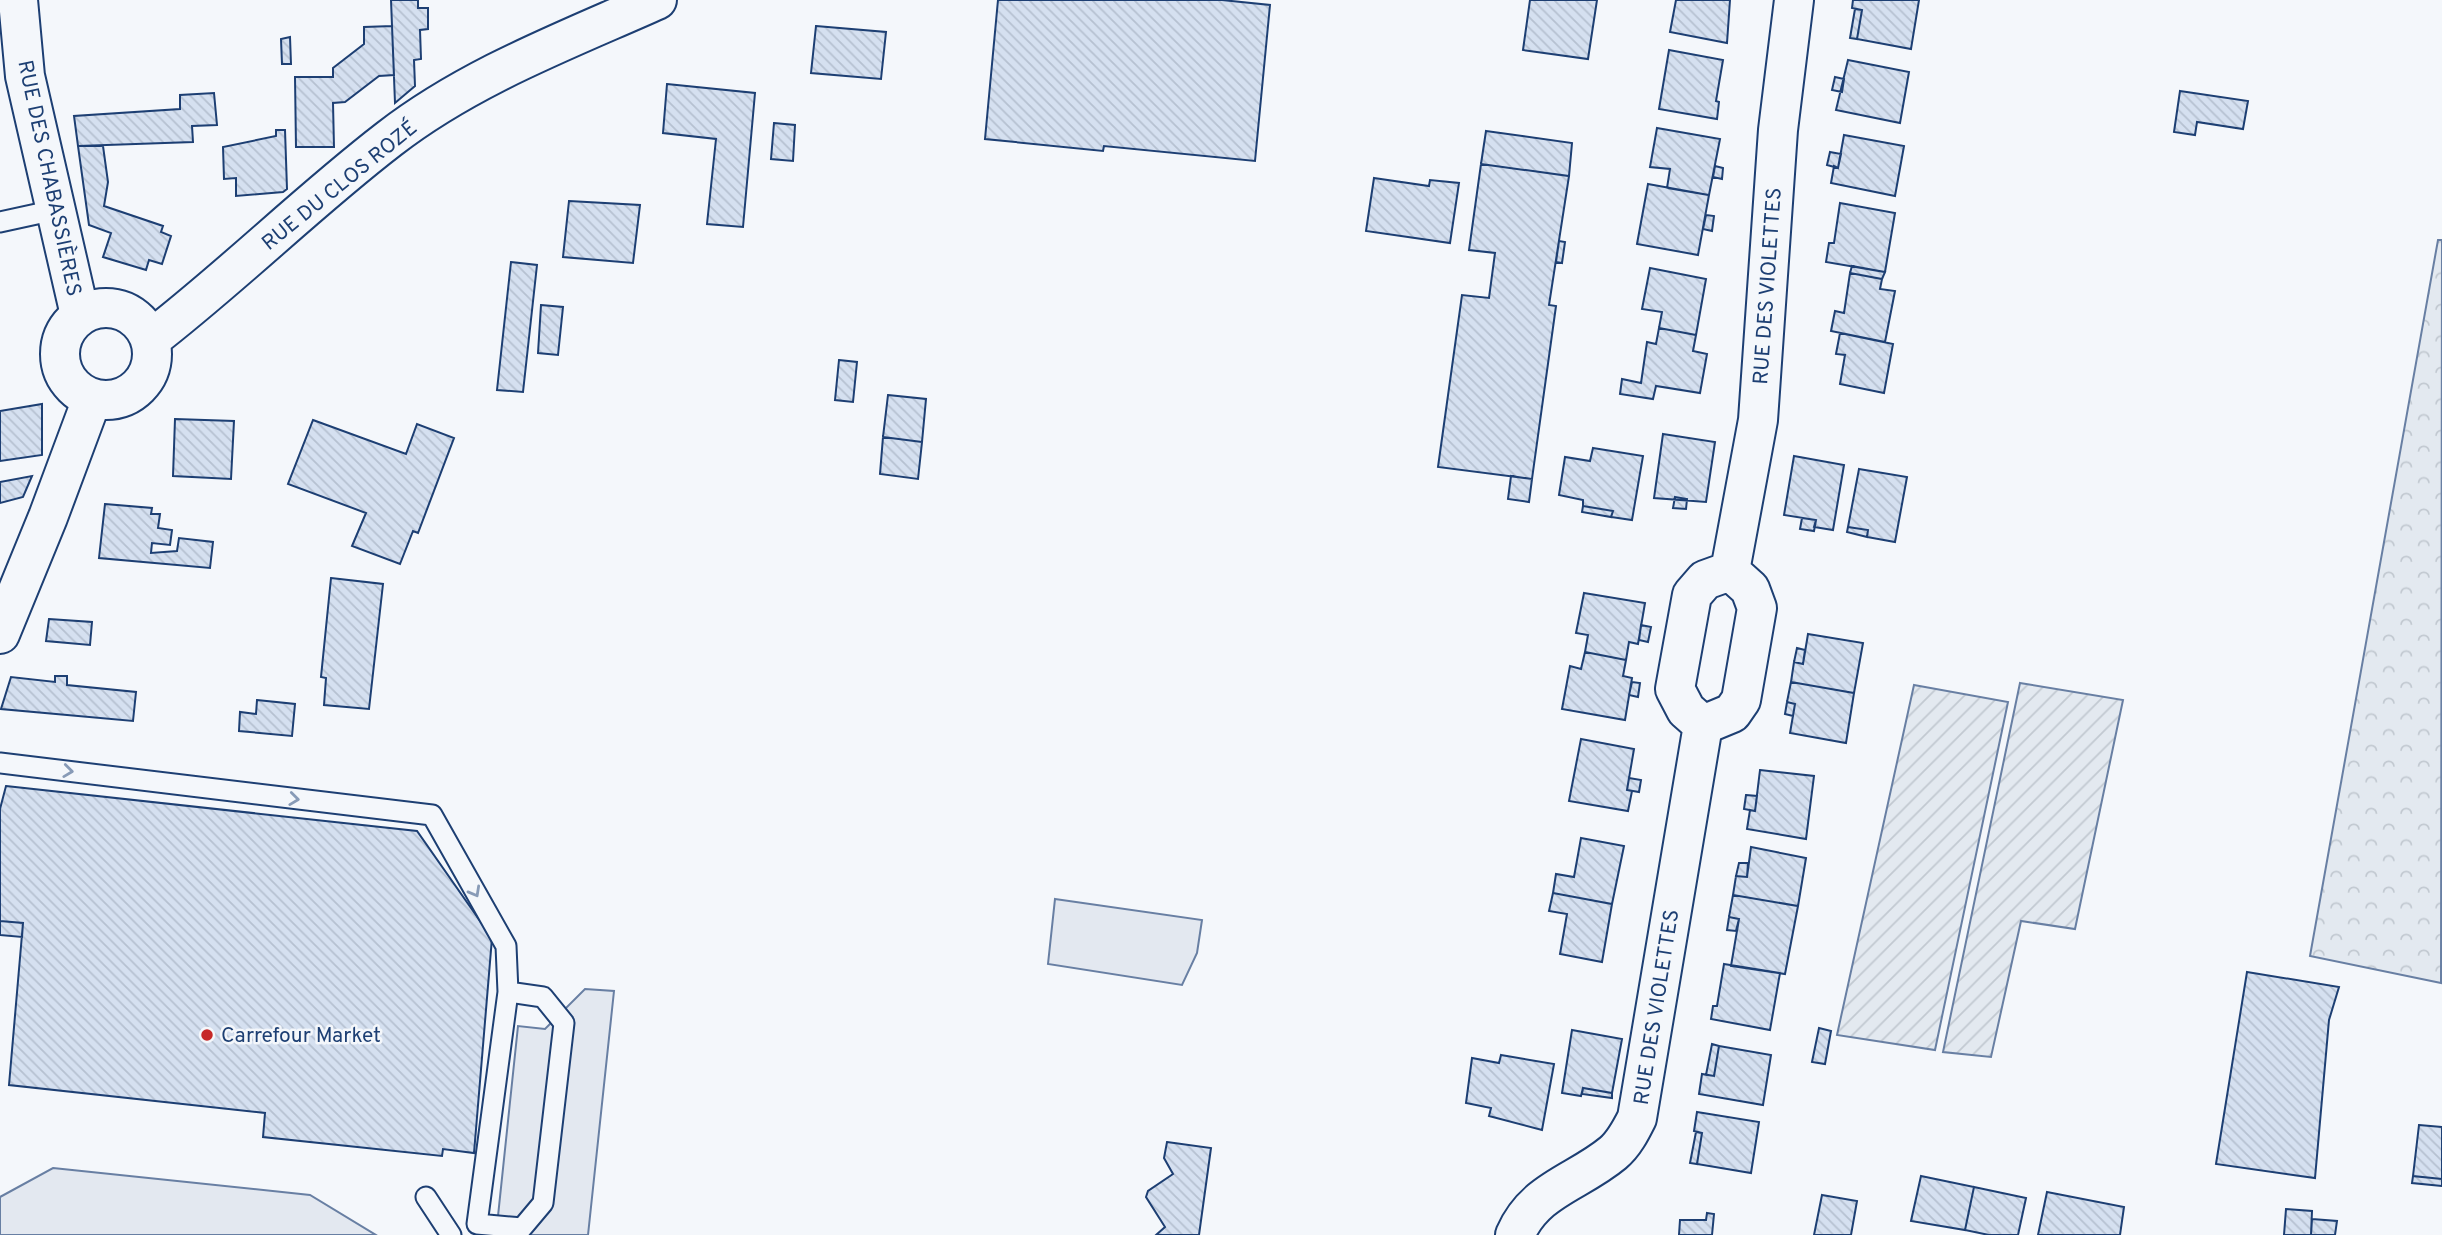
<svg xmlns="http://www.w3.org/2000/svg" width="2442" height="1235" viewBox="0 0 2442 1235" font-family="Overpass,sans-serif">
	<defs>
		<pattern id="forest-crowns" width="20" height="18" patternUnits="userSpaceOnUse" patternTransform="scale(1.75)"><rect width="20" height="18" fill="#e3e9f0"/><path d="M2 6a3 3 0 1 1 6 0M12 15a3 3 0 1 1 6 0" fill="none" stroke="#c2c9d1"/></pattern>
		<pattern id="garden-furrows" width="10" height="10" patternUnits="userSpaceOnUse" patternTransform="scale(1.75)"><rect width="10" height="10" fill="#e3e9f0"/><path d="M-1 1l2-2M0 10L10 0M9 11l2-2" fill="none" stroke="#c2c9d1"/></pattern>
		<pattern id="building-back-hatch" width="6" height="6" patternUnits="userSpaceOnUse" patternTransform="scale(1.75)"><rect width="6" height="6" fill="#d5e0f0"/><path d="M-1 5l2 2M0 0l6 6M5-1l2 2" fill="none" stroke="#b6c1d1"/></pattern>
	</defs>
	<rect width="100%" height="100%" fill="#f4f7fb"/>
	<path fill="url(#forest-crowns)" stroke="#687fa3" stroke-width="2" d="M2438 240H2442L2441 983 2310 956Z"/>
	<path fill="url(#garden-furrows)" stroke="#687fa3" stroke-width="2" d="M2020 683 2123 700 2075 929 2021 921 1991 1057 1943 1052Z
		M1914 685 2008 702 1935 1050 1837 1035Z"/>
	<path fill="#e3e8f0" stroke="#687fa3" stroke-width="2" d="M1055 899 1202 920 1197 953 1182 985 1048 964Z
		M585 989 614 991 588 1235H496L518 1026 545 1029Z
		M53 1168 310 1195 376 1235H0V1197Z"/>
	<path fill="url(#building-back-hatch)" stroke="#1d3f73" stroke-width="2" d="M391 0H418V8H428V29L420 30 421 59 414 60 415 86 395 103Z
		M998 0H1222L1270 5 1255 161 1104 146 1103 151 985 139Z
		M1530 0H1597L1588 59 1523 50Z
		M1676 0H1730L1727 43 1670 32Z
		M1853 0H1919L1911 49 1857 39 1862 10 1852 8Z
		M1855 9 1862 10 1857 39 1850 38Z
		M392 26 394 75 379 76 345 102 333 103 334 147H296L295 77H333V68L364 44V27Z
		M816 26 886 32 881 79 811 73Z
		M290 37 291 64H282L281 39Z
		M1669 50 1723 60 1716 101 1719 102 1717 119 1659 109Z
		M1848 60 1909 72 1900 123 1836 110Z
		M1835 77 1844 79 1842 92 1832 90Z
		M667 84 755 93 743 227 707 224 716 139 663 133Z
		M2180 91 2248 101 2243 129 2197 122 2195 135 2174 132Z
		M214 93 217 125 192 126 193 142 78 146 74 116 180 109V95Z
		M774 123 795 125 793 161 771 159Z
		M1657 128 1720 139 1709 195 1667 188 1670 169 1650 167Z
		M276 130H285L287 189 283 192 236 196V178L224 179 223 147 276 136Z
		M1486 131 1572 143 1569 176 1481 164Z
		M1844 135 1904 146 1895 196 1831 183 1834 166 1838 168Z
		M78 146H103L108 182 104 206 163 226 161 232 171 236 162 264 149 260 146 270 103 257 111 233 89 225Z
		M1830 152 1841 154 1838 168 1827 165Z
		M1481 164 1569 176 1549 305 1556 306 1532 479 1438 467 1462 295 1489 298 1495 253 1469 250Z
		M1715 166 1723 168 1722 179 1713 177Z
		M1374 178 1429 186 1430 180 1459 183 1450 243 1366 231Z
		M1648 184 1709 195 1698 255 1637 244Z
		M569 201 640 205 633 263 563 257Z
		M1840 203 1895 213 1885 272 1826 262 1829 243H1834Z
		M1706 215 1714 216 1712 231 1703 229Z
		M1559 241 1565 242 1562 263 1556 262Z
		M511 262 537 265 523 392 497 390Z
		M1852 266 1885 272 1882 279 1850 273Z
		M1650 268 1706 279 1696 335 1659 328 1662 312 1642 309Z
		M1850 273 1882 279 1880 289 1895 291 1885 342 1831 331 1835 311 1844 313Z
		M541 305 563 307 558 355 538 353Z
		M1659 328 1696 335 1693 351 1707 354 1700 393 1656 386 1653 399 1620 394 1622 379 1641 383 1647 342 1656 344Z
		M1840 333 1893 344 1884 393 1840 384 1845 355 1836 354Z
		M839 360 857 362 853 402 835 400Z
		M888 395 926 399 922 442 883 437Z
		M42 404V455L0 461V411Z
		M175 419 234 421 231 479 173 476Z
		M313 420 406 454 417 424 454 438 418 533 413 531 400 564 352 546 366 513 288 484Z
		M1663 434 1715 442 1706 502 1654 498Z
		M883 437 922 442 918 479 880 474Z
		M1593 448 1643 456 1632 520 1611 517 1613 511 1583 506V500L1559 495 1565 457 1590 461Z
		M1794 456 1844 465 1833 530 1814 527 1816 520 1784 515Z
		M1859 469 1907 477 1895 542 1867 537 1868 530 1848 527Z
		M32 476 23 497 0 503V482Z
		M1511 476 1532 479 1529 502 1508 499Z
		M1675 497 1687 499 1686 509 1673 508Z
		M105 504 152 508 151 514H160L158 528 172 530 170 545 152 543 151 553 177 551 179 538 213 542 210 568 99 558Z
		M1583 506 1613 511 1611 517 1582 512Z
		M1802 518 1816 520 1814 531 1800 529Z
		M1848 527 1868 530 1867 537 1847 532Z
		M331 578 383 584 369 709 324 705 326 678 321 677Z
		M1584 593 1645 603 1638 644 1629 642 1626 660 1585 652 1588 635 1576 633Z
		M49 619 92 622 90 645 46 641Z
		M1641 625 1651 627 1648 642 1639 640Z
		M1808 634 1863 643 1854 693 1791 682 1794 662 1803 664Z
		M1797 648 1805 650 1803 664 1794 662Z
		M1585 652 1626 660 1623 676 1632 678 1625 720 1562 709 1570 666 1581 669Z
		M55 676H67V685L136 692 133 721 1 709 11 677 55 682Z
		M1632 682 1640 683 1638 697 1629 695Z
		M1791 682 1854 693 1846 743 1790 733 1795 704 1787 702Z
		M257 700 295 704 292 736 239 731 240 712 256 714Z
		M1787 702 1795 704 1793 716 1785 714Z
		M1581 739 1634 749 1627 790 1632 791 1628 811 1569 801Z
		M1760 770 1814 776 1806 839 1747 829 1750 810 1755 811Z
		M1629 778 1641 780 1639 792 1627 790Z
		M6 786 417 831 492 938 474 1153 443 1149 442 1156 263 1137 265 1113 9 1085 23 923 0 921V809Z
		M1746 795 1757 796 1755 811 1744 809Z
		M1581 838 1624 846 1612 904 1553 893 1556 874 1574 877Z
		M1751 847 1806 858 1798 906 1733 895 1736 876 1747 877Z
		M1739 863H1748L1747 877 1736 876Z
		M1553 893 1612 904 1602 962 1560 954 1567 914 1549 911Z
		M1733 895 1798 906 1785 974 1731 966 1739 919 1729 917Z
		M1729 917 1739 919 1736 931 1727 930Z
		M0 921 23 923 22 937 0 935Z
		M1724 964 1780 973 1770 1030 1711 1019 1713 1006H1717Z
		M2247 972 2339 987 2329 1020 2315 1178 2216 1164Z
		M1819 1028 1831 1031 1825 1064 1812 1062Z
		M1572 1030 1622 1039 1612 1093 1583 1088 1581 1096 1562 1093Z
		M1712 1044 1719 1046 1714 1076 1706 1075Z
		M1719 1046 1771 1055 1763 1105 1699 1094 1702 1074 1714 1076Z
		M1501 1055 1554 1064 1542 1130 1489 1116 1491 1108 1466 1103 1472 1058 1499 1063Z
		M1583 1088 1612 1093V1098L1582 1094Z
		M1697 1112 1759 1122 1751 1173 1697 1164 1702 1133 1694 1131Z
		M2419 1125 2442 1127V1179L2413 1176Z
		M1696 1132 1702 1133 1697 1164 1690 1163Z
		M1167 1142 1211 1148 1199 1235H1156L1165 1227 1146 1197 1148 1191 1173 1174 1164 1158Z
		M1921 1176 1974 1187 1965 1230 1911 1221Z
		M2413 1176 2442 1179V1186L2412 1183Z
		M1974 1187 2026 1198 2018 1235H1989L1965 1230Z
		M2047 1192 2124 1207 2120 1235H2038Z
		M1822 1195 1857 1201 1851 1235H1814Z
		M2286 1209 2312 1211 2311 1235H2284Z
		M1707 1213 1714 1214 1712 1235H1679L1680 1220H1706Z
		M2312 1219 2337 1221 2335 1235H2311Z"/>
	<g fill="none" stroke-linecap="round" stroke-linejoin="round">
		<defs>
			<path id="service" d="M0 222 55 210
				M0 763 432 815 506 946 508 992
				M508 992 543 997 564 1023 543 1203 522 1228 477 1224Z
				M426 1197 451 1235"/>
			<path id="minor" d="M18 0 25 76 80 315
				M1730 571 1758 420 1778 130 1794 0
				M1703 725 1686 710 1675 689 1692 595 1705 580 1730 571
				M1703 725 1732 713 1741 700 1757 608 1750 589 1730 571
				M1515 1235C1535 1189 1577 1183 1613 1153 1624 1144 1631 1130 1637 1118L1703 725"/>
			<path id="tertiary" d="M60 354a46 46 0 1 1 92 0a46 46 0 1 1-92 0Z
				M150 340C233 276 307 202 389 139 469 77 565 41 657 0
				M0 634 48 517 92 399"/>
		</defs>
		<use href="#service" stroke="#1d3f73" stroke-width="23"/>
		<use href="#minor" stroke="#1d3f73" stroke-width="42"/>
		<use href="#tertiary" stroke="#1d3f73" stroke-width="42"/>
		<use href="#service" stroke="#f4f7fb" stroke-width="19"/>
		<use href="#minor" stroke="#f4f7fb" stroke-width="38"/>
		<use href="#tertiary" stroke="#f4f7fb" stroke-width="38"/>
	</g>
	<defs><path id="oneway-chevron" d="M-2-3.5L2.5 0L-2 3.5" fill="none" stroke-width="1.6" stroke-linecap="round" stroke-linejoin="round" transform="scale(1.75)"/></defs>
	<g stroke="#889bb7">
		<use href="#oneway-chevron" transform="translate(68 771) rotate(7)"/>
		<use href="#oneway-chevron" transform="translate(294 799) rotate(7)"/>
		<use href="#oneway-chevron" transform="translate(475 892) rotate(61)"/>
	</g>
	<circle fill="#c62828" stroke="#f4f7fb" stroke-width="2.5" cx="207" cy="1035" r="7"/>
	<g text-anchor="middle" stroke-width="5" stroke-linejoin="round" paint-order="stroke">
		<g font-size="21" fill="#1d3f73" stroke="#f4f7fb">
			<text transform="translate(50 178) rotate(78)" y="7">RUE DES CHABASSIÈRES</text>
			<text transform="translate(339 185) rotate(-39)" y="7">RUE DU CLOS ROZÉ</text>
			<text transform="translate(1767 286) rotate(-86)" y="7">RUE DES VIOLETTES</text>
			<text transform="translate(1656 1007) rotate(-81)" y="7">RUE DES VIOLETTES</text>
		</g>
		<g font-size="21" fill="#1d3f73" stroke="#f4f7fb" text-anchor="start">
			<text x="221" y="1042">Carrefour Market</text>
		</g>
	</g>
</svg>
